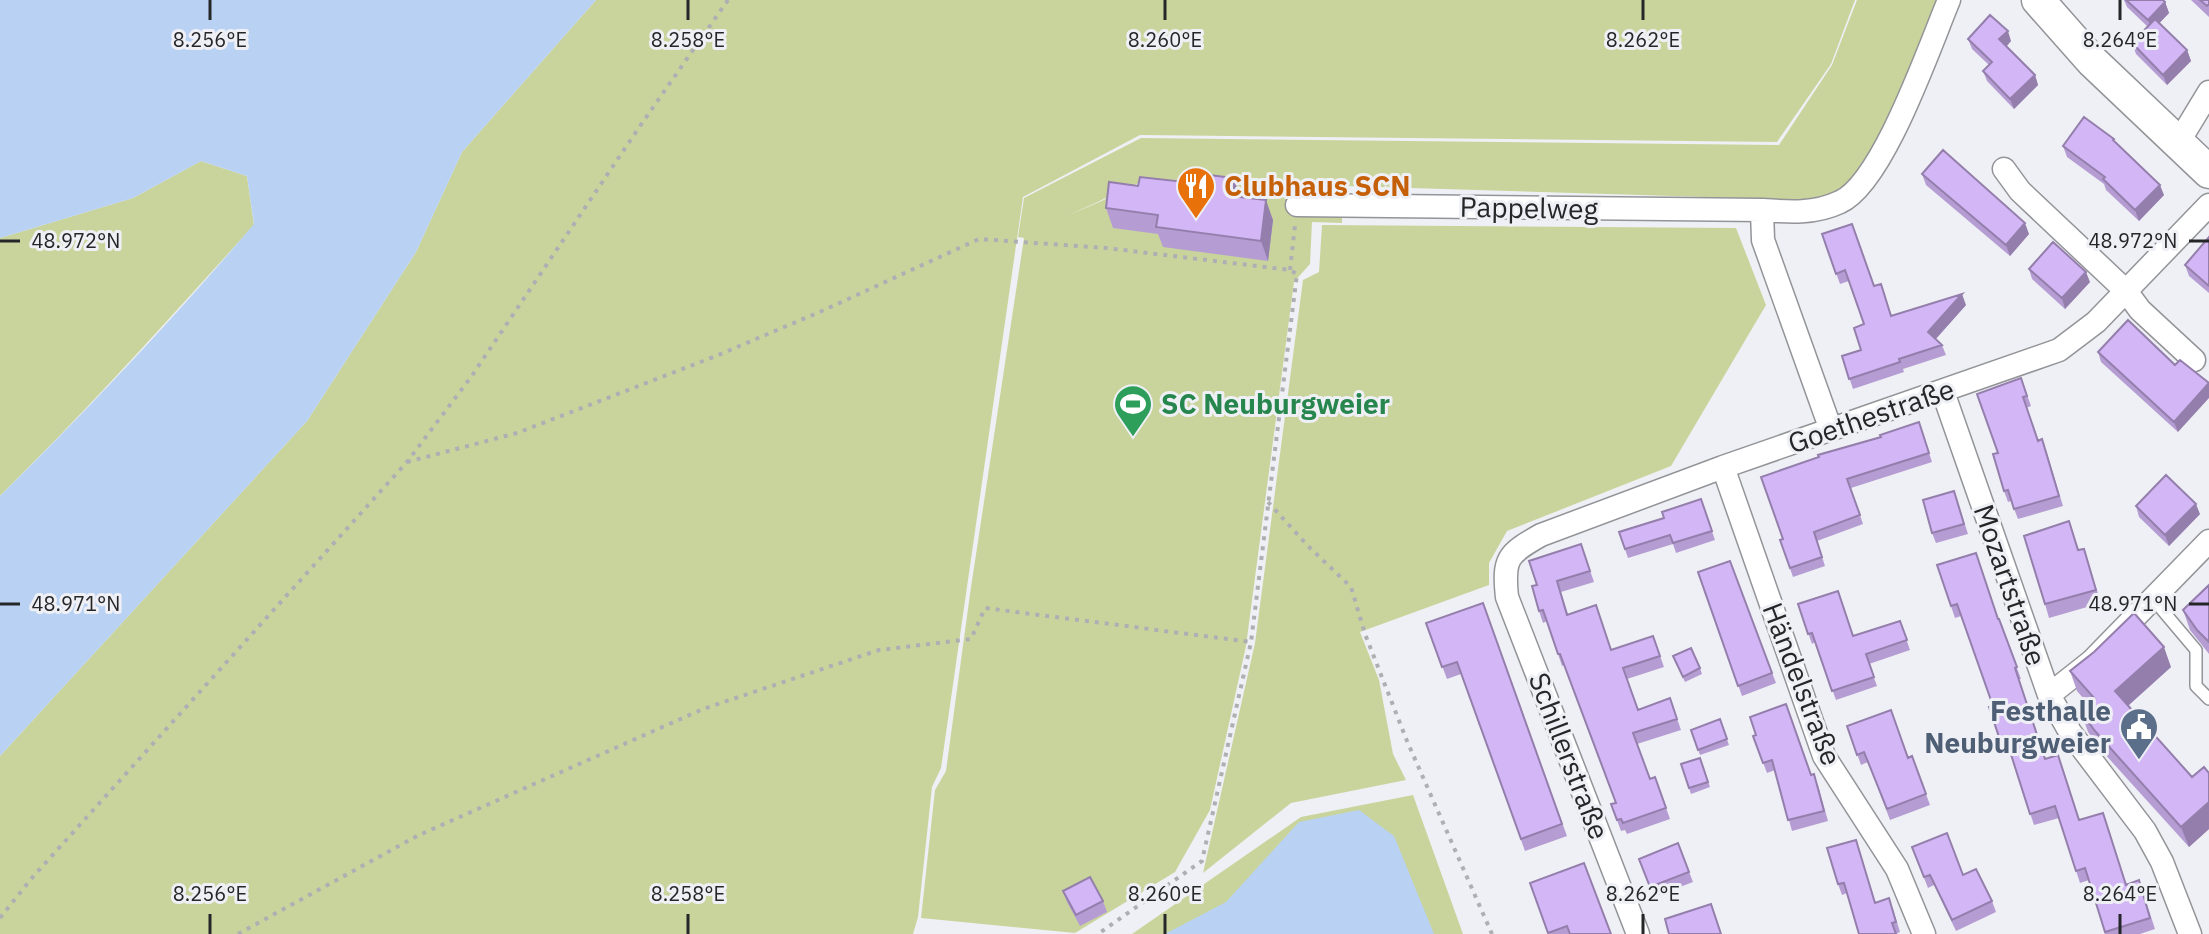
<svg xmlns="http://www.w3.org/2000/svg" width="2209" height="934" viewBox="0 0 2209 934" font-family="'IBM Plex Sans',sans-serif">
	<rect width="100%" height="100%" fill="#eff0f5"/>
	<path fill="#c9d49d" d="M596 0H1855L1831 64 1777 142 1140 135 1023 197 941 768 932 787 918 917 913 934H0V756L307 421 416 252 462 152Z
		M1857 0H1937C1920 42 1875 170 1838 190 1828 196 1813 197 1802 200L1145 180 1067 216 1147 181 1342 189V223L1312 222 1310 264 1294 282 1246 646 1210 810 1175 872 1075 933 921 918 935 790 946 771 970 594 1024 238 1018 237 1024 198 1141 138 1779 145 1832 65Z
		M201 161 247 176 254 225C171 317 88 409 0 496V238L133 198Z
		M1322 225 1736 228 1766 305 1671 466 1507 531 1489 563V585L1360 632 1379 680 1393 754 1406 780 1291 803 1203 873 1255 643 1303 280 1319 272Z
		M1413 795 1463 934H1132L1301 817Z"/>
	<path fill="#b9d2f4" d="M0 0H596L462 152 416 252 307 421 0 756V496C88 409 174 319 254 224L247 176 201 161 133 198 0 238Z
		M1359 810 1394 836 1434 934H1165L1226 902 1299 822Z"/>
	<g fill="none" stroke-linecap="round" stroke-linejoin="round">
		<defs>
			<path id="service" d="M2153 599 2196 650V686L2209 699"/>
			<path id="minor" d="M2178 143 2209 92
				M2004 169 2020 191 2126 291 2140 310 2194 360
				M1297 205 1762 210C1789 212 1815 214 1840 202 1883 183 1930 45 1949 0
				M1762 210 1763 240 1831 430
				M1943 392 2049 695 2070 732 2145 831 2162 862 2190 934
				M1723 467 1824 756 1897 869 1924 934
				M2049 695 2092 661 2209 541
				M1638 934 1507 597C1503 559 1507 554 1541 535L1723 467 2059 350 2096 322 2209 205"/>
			<path id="secondary" d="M2038 0 2092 61 2209 172"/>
		</defs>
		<use href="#service" stroke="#939498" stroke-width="14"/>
		<use href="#minor" stroke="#939498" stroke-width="25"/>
		<use href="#secondary" stroke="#939498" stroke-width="35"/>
		<path stroke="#aeafb3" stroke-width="4" stroke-dasharray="4 6" stroke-linecap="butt" d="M1290 270 1295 225
			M407 462 517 433 716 356 822 311 979 239 1106 248 1290 270 1297 274 1251 642 1202 861 1098 934
			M1268 502 1308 546 1351 587 1365 634 1407 741 1492 934
			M0 918 31 879 407 462 471 377 640 126 728 0
			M238 934 417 836 703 709 879 650 971 639 985 608 1251 642"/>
		<use href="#service" stroke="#fff" stroke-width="11"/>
		<use href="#minor" stroke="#fff" stroke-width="22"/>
		<use href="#secondary" stroke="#fff" stroke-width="32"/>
	</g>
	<path fill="#b59dd3" d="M2124 0H2163L2165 2 2169 13 2159 23 2187 50 2191 61 2167 85 2136 54 2132 43 2148 27 2127 7Z
		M2191 0H2209V17Z
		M1968 39 2011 41 2006 47 2035 75 2038 85 2014 109 1987 81 1983 71 1989 65 1972 49Z
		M2116 143 2164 195 2139 221 2106 190 2104 184 2067 157 2063 146Z
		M1922 174 2029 234 2010 256 1926 185Z
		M1241 197 1273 220 1268 261 1163 247 1158 234 1113 228 1106 208Z
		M1822 234 1874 286 1892 316 1966 305 1936 339 1942 345 1946 355 1903 369 1904 372 1853 389 1842 356 1861 350 1864 324 1849 281 1840 284Z
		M2209 237V293L2189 276 2185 265Z
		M2029 269 2090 282 2065 309 2032 279Z
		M2098 352 2175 365 2178 432 2101 362Z
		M2021 378 2031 406 2026 408 2038 441 2046 450 2063 506 2018 519 2011 501 2008 502 2004 491 1998 453Z
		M1919 422 1932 462 1851 488 1863 524 1817 541 1825 566 1793 577 1780 540 1783 539 1881 437Z
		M1954 491 1968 534 1936 543 1932 533Z
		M1701 499 1715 540 1676 553 1673 544 1628 558 1619 532 1664 518Z
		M2136 506 2200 514 2169 546 2139 517Z
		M1581 544 1594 582 1561 592 1568 614 1611 650 1653 636 1664 667 1627 679 1638 710 1670 698 1681 730 1637 744 1650 779 1655 777 1670 819 1627 834 1625 830 1621 831 1611 804 1616 803 1564 665 1562 666 1547 621 1543 623 1539 611 1537 585Z
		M2084 549 2101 603 2049 618 2045 604 2079 550Z
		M1730 561 1776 683 1742 696 1698 572Z
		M1937 565 1998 619H1999L2021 679H2019L2045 759 2080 820 2126 884 2139 880 2155 929 2140 934H2105L2089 880 2080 883 2059 818 2034 825 2010 753 2005 755 2001 743 1993 706 1961 616 1955 618Z
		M2209 585V654L2190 630 2183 610Z
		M1483 603 1567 836 1525 851 1461 674 1447 679 1426 623Z
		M1798 604 1853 636 1900 621 1910 650 1869 664 1877 686 1836 700 1815 642 1812 644Z
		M1675 661 1700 668 1702 674 1685 682Z
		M2171 667 2128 706 2192 777 2209 773V829L2189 847 2102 751 2088 732 2081 712 2089 705 2077 691 2070 671Z
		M1720 719 1729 745 1700 755 1691 730Z
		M1847 726 1908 758 1912 756 1930 805 1890 820 1868 762 1861 765Z
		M1753 736 1811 775 1818 785 1828 821 1792 831 1775 770 1767 773Z
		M1700 758 1710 787 1691 794 1681 764Z
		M1856 840 1875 903 1893 909 1900 932 1896 934 1847 893 1842 895 1838 884Z
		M1678 843 1693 882 1654 897 1639 859Z
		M1912 847 1963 875 1992 901 1996 912 1956 931 1934 885 1928 888Z
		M1530 883 1611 934H1549Z
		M1063 891 1103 901 1107 912 1080 926 1067 902Z"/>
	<path fill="#947fac" d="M2165 2 2169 13 2152 31 2148 20Z
		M2008 31 2011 41 2003 50 1999 39Z
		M2187 50 2191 61 2167 85 2163 75Z
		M2035 75 2038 85 2014 109 2010 99Z
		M1234 178 1241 198 1232 196Z
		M2160 185 2164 195 2139 221 2135 210Z
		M1266 200 1273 220 1268 261 1261 241Z
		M2025 223 2029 234 2010 256 2006 245Z
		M2086 272 2090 282 2065 309 2062 298Z
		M1962 294 1966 305 1932 343 1928 332Z
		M2209 383V398L2178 432 2174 422Z
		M2196 504 2200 514 2169 546 2165 535Z
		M2164 647 2171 667 2122 711 2115 691Z
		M2209 802V829L2189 847 2181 827Z"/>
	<path fill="#d3b6f5" stroke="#947fac" stroke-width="2" d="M2126 0H2163L2165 2 2148 20Z
		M2200 0H2209V4L2207 6Z
		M1990 15 2008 31 1999 39 2035 75 2010 99 1983 71 1992 62 1968 39Z
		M2155 19 2187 50 2163 75 2132 43Z
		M2084 117 2114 139 2113 140 2160 185 2135 210 2103 179 2105 177 2063 146Z
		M1943 150 2025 223 2006 245 1922 174Z
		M1185 172 1234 178 1232 196 1266 200 1261 241 1156 227 1158 215 1106 208 1109 182 1138 186 1140 177 1184 182Z
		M1852 224 1874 286 1881 284 1891 316 1962 294 1928 332 1942 345 1899 359 1900 362 1849 379 1842 356 1861 350 1854 328 1864 324 1845 270 1836 274 1822 234Z
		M2209 237V286L2185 265Z
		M2053 242 2086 272 2062 298 2029 269Z
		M2128 320 2175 365 2180 360 2209 383 2174 422 2098 352Z
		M2021 378 2027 396 2023 397 2038 441 2042 439 2059 496 2014 509 2008 490 2004 491 1993 454 1998 453 1977 394Z
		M1919 422 1929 453 1847 479 1860 515 1814 532 1822 557 1790 568 1780 540 1783 539 1761 477 1819 457 1818 455 1881 437 1880 435Z
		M2166 475 2196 504 2165 535 2136 506Z
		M1954 491 1964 524 1932 533 1923 500Z
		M1701 499 1712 531 1673 543 1670 535 1625 549 1619 532 1664 518 1662 512Z
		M2069 521 2078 550 2084 549 2096 590 2045 604 2024 536Z
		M1581 544 1590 571 1557 581 1567 615 1596 605 1611 650 1653 636 1660 656 1623 668 1638 710 1670 698 1677 719 1633 733 1650 779 1655 777 1666 808 1623 823 1621 819 1617 820 1611 804 1616 803 1560 654H1558L1543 610 1539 611 1532 586 1537 585 1529 561Z
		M1976 553 1998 619H1999L2017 667 2015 668 2045 759 2058 755 2079 820 2103 813 2126 885 2139 880 2150 918 2105 932 2085 868 2076 871 2055 806 2030 814 2007 742 2001 743 1989 707 1993 706 1957 604 1951 606 1937 565Z
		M1730 561 1772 673 1738 686 1698 572Z
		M2209 585V642L2197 630 2183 610Z
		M1838 591 1853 636 1900 621 1907 640 1866 654 1874 677 1832 691 1812 633 1808 634 1798 604Z
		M1483 603 1562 824 1521 839 1457 662 1442 667 1426 623Z
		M2134 613 2164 647 2115 691 2192 777 2204 767 2209 773V802L2181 827 2095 731 2081 712 2095 699 2070 671 2094 652Z
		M1691 648 1700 668 1683 677 1673 656Z
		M1786 704 1811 775 1814 774 1824 811 1788 820 1772 760 1763 763 1753 736 1756 735 1750 717Z
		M1891 710 1908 758 1912 756 1926 794 1887 809 1864 752 1857 755 1847 726Z
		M1720 719 1727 739 1698 750 1691 730Z
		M1700 758 1708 782 1689 788 1681 764Z
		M1947 833 1963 875 1976 869 1992 901 1952 920 1930 875 1924 877 1912 847Z
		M1856 840 1875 903 1889 898 1896 922 1892 923 1896 934H1859L1844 883 1838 884 1827 848Z
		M1678 843 1689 872 1650 887 1639 859Z
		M1584 863 1611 934H1570L1567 926 1548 933 1530 883Z
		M1090 877 1103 901 1076 915 1063 891Z
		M1711 904 1721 934H1669L1665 919Z"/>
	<path fill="none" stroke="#252628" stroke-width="3" d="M210 0V20M688 0V20M1165 0V20M1643 0V20M2120 0V20M0 241H20M2189 241H2209M0 604H20M2189 604H2209M210 914V934M688 914V934M1165 914V934M1643 914V934M2120 914V934"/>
	<defs>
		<symbol id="restaurant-pin" viewBox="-11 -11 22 30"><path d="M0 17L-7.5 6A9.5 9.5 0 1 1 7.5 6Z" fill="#e8710a" stroke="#eff0f5"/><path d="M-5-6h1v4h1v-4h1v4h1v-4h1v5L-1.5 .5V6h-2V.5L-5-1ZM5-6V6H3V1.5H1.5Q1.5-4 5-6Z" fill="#fff"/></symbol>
		<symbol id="stadium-pin" viewBox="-11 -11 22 30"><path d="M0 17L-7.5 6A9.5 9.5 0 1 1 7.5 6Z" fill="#2e9e5b" stroke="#eff0f5"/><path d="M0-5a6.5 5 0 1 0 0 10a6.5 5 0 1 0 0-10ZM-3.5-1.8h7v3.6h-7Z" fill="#fff"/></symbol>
		<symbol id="civic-pin" viewBox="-11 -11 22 30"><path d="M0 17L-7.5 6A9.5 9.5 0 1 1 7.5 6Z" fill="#5c6f8a" stroke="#eff0f5"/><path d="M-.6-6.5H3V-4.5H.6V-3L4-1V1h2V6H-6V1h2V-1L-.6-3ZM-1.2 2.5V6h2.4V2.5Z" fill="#fff"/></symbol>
	</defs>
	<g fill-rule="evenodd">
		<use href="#restaurant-pin" x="1174" y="164" width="44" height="60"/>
		<use href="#stadium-pin" x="1111" y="382" width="44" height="60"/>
		<use href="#civic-pin" x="2117" y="705" width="44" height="60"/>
	</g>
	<g text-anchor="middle" stroke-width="6" stroke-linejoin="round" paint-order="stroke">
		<g font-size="28" font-weight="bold" fill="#c56008" stroke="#eff0f5" text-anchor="start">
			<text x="1224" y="196">Clubhaus SCN</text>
		</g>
		<g font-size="28" fill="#252628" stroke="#eff0f5">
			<text transform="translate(1529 208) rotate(1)" y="10">Pappelweg</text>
			<text transform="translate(1871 416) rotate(-19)" y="10">Goethestraße</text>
			<text transform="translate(2010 585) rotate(71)" y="10">Mozartstraße</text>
			<text transform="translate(1802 684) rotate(69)" y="10">Händelstraße</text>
			<text transform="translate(1569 756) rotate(69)" y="10">Schillerstraße</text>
		</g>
		<g font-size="28" font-weight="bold" fill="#27864d" stroke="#eff0f5" text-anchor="start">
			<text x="1161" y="414">SC Neuburgweier</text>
		</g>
		<g font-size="28" font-weight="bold" fill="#4e5e75" stroke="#eff0f5" text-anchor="end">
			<text x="2111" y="721">Festhalle<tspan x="2111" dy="32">Neuburgweier</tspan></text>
		</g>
	</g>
	<g font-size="20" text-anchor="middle" fill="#252628" stroke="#eff0f5" stroke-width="6" stroke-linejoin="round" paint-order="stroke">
		<text x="210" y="47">8.256°E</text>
		<text x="688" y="47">8.258°E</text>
		<text x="1165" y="47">8.260°E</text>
		<text x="1643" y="47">8.262°E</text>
		<text x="2120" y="47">8.264°E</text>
		<text x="76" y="248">48.972°N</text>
		<text x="2133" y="248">48.972°N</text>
		<text x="76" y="611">48.971°N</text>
		<text x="2133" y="611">48.971°N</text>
		<text x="210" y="901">8.256°E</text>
		<text x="688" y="901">8.258°E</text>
		<text x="1165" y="901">8.260°E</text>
		<text x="1643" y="901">8.262°E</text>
		<text x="2120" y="901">8.264°E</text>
	</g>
</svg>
